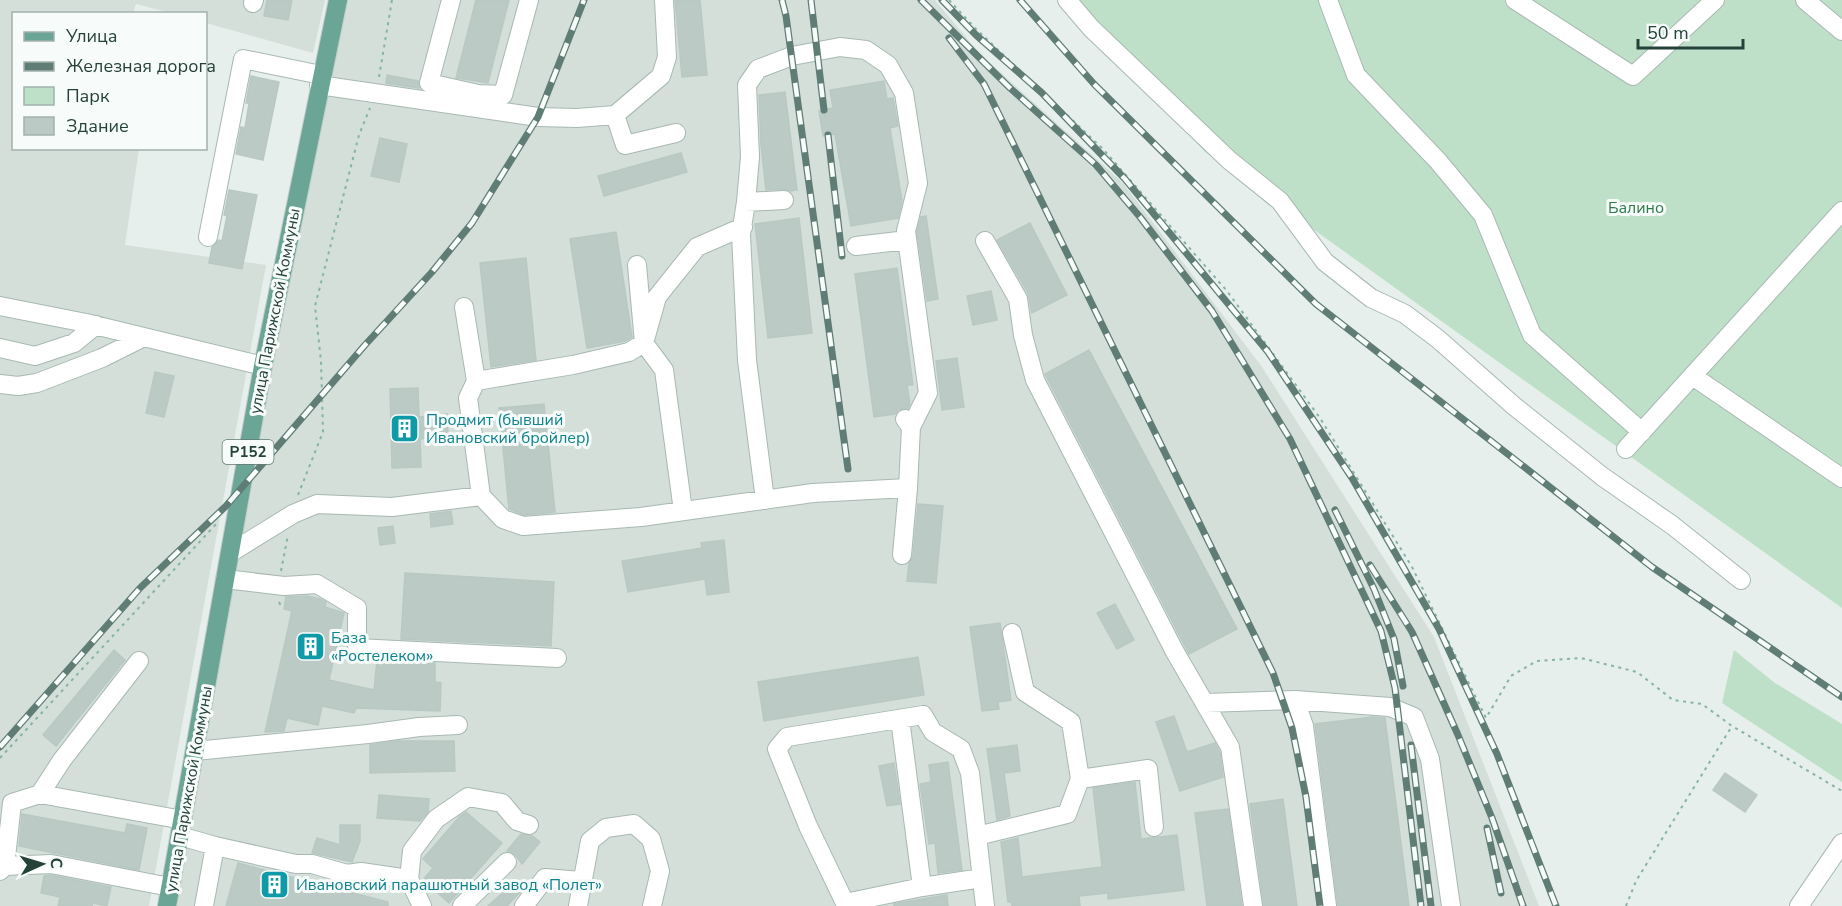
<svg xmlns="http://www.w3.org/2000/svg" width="1842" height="906" viewBox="0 0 1842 906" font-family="'Nunito Sans',sans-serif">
	<rect width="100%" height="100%" fill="#e6efeb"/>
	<path fill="#d4dfda" d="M0 0H325L313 53 206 23V14L171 13 136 4 133 13 14 14V148L139 149 125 245 266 265 149 906H0Z
		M346 0H935L980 54 1123 183 1262 367 1434 637 1539 906H171L245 489Z"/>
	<path fill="#bfe0c8" d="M1074 0H1842V608L1204 151Z
		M1734 650 1775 683 1842 724V782L1722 703Z"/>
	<path fill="#bbcac4" stroke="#b8c9c2" stroke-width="1.5" d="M267 0H292L288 20 264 16Z
		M476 0H509L488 83 456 78Z
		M675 0H700L707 75 682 77Z
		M387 75 418 81 419 88 386 83Z
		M251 76 279 82 263 160 236 154 241 127 245 128 249 103H246Z
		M884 81 887 99 893 98 898 126 890 128 902 201 898 218 851 226 835 134 823 136 819 111 833 108 830 90Z
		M785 92 797 190 791 191 783 189 766 190 761 145 759 95Z
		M380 138 407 144 399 182 371 176Z
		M681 153 687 172 604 196 598 176Z
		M229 190 257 195 242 269 209 263 212 247 219 240 222 241 227 216 224 215Z
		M926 216 938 299 927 301 917 232 921 217Z
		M799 218 812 333 768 338 755 224Z
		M1030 223 1067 295 1032 313 1028 293 997 240Z
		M616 232 632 337 625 341 587 348 570 239Z
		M526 258 536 360 491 367 480 263Z
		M897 268 913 385H907L910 404 908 408 899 410 895 414 874 417 855 274Z
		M991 291 997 320 973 325 967 296Z
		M1089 350 1237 629 1189 654 1046 376 1045 374Z
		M957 358 964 407 942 410 936 361Z
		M155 372 174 376 164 417 146 413Z
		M418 388 419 417 447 414 448 436 420 439 421 467 392 468 390 389Z
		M544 404 555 512 524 515 509 509 499 408Z
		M918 504 943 506 936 583 907 581 909 563 913 556Z
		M451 511 453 524 431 527 430 514Z
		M393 526 395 543 380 545 378 528Z
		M724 540 729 592 707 595 705 579 628 592 622 561 702 548 701 543Z
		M405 573 554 582 551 646 401 639Z
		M307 596 320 599 326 602 325 607 344 613 329 680 374 690 377 660 435 663V682L441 683 440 711 356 708 354 713 322 706 318 725 287 718 284 731 265 732 292 611 284 609 286 597Z
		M1115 604 1134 640 1117 649 1097 613Z
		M1000 623 1011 700 998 702 999 709 982 711 970 627Z
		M114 650 125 660 56 746 43 735Z
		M918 657 924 695 764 721 758 682Z
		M1174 716 1187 752 1215 743 1220 753 1223 777 1180 791 1156 722Z
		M1373 717 1385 718 1409 906H1338L1315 724Z
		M397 741H454L455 771 370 773V745Z
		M1017 745 1020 771 1004 773 1010 816 997 820 987 749Z
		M948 762 962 870 938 873 935 843 929 844 920 784 931 782 929 765Z
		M894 763 900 804 887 806 879 766Z
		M1725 773 1757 795 1745 812 1713 790Z
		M1135 782 1141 839 1177 835 1184 890 1108 899V893L1079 896 1080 906H1012L1011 902H1008L1001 842 1018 838 1022 877 1102 867 1093 788Z
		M379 795 429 799 428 812 420 821 377 818Z
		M1283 799 1297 906H1264L1250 804Z
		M1228 809 1242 906H1207L1195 813Z
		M466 812 502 843 449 903 423 880 433 868 423 859 460 816Z
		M22 814 125 833 127 824 147 828 139 870 19 846Z
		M340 825H360V841L352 862 312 853 317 838 340 845Z
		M521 834 532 836 540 842 522 864 515 854 507 851Z
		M238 863 388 902V906H226Z
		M50 875 111 887 107 906 93 903 92 906H58L60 897 41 893 44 876Z
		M514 883 521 891 507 906H488Z
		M947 895 948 906H894V904Z"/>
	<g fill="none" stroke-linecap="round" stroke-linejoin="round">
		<defs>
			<path id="minor" d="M451 0 429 83 478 94 503 95 529 0
				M1067 0 1091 28 1229 160 1280 201 1325 262 1371 298 1405 314 1438 339 1514 406 1603 477 1672 525 1741 580
				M1328 0 1356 75 1438 161 1483 215 1532 335 1642 432
				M1515 0 1633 76 1715 0
				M1805 0 1842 31
				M253 3 254 0
				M319 85 538 117 577 118 615 115 661 76 667 57 664 0
				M615 115 625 145 676 133
				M746 202 750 157 747 85 758 69 792 56 840 47 866 50 888 65 904 93 918 183 906 231 928 393 911 427
				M208 237 243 59 321 75
				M985 241 1018 299 1023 335 1035 380 1175 652 1230 747 1253 906
				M856 246 907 240
				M637 265 644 343 657 297 697 247 743 227
				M0 306 86 323 263 366
				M464 307 476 381 573 365 629 352 644 343 664 370 683 511
				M0 348 35 356 74 343 96 325
				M1694 377 1842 478
				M476 381 468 398 481 496
				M0 384 18 386 37 383 102 358 144 337
				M1626 449 1842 211
				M765 500 747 360 741 234 746 202 784 200
				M230 553 293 514 317 504 392 507 481 496 503 519 523 526 641 517 813 493 908 488 911 427 905 419
				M902 555 908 488
				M225 579 284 586 317 584 357 608V648L557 658
				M1012 633 1025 692 1071 722 1080 779
				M1295 700 1304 726 1327 906
				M1205 703 1295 700 1390 707 1414 717 1430 759 1451 906
				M900 719 922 887
				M195 751 368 734 419 727 458 725
				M40 794 62 760 139 661
				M180 836 215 846 296 864H312L347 874 361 872 409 879 412 851 436 819 468 797 502 803 517 821 529 825
				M977 836 1067 814 1080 779 1148 769 1154 827
				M5 866 12 803 40 794 183 820
				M0 871 5 866 51 864 170 887
				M982 878 922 887 845 903 808 826 777 749 787 737 923 715 933 732 961 749 970 773 985 906
				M409 879 422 906
				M204 906 215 846
				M462 906 507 862
				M524 906 545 878 581 881
				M578 906 590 841 606 828 634 824 651 839 660 871 652 906
				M1799 906 1842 843"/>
			<path id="major" d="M167 906 263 366 338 0"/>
		</defs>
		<use href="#minor" stroke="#a8b8b2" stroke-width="20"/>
		<use href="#major" stroke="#c2cac8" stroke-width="20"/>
		<path stroke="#86b3a5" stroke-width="2" stroke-dasharray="3 4.5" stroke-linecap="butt" d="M949 0 975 28 1103 149 1227 291 1320 418 1412 567 1486 718 1511 676 1537 661 1581 658 1637 672 1673 700 1702 704 1732 726 1842 791
			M379 77 392 0
			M298 495 323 432 321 361 315 306 359 135 370 108
			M281 571 288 535
			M279 602 282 608
			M0 758 218 522
			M1626 906 1636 881 1732 726"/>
		<use href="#minor" stroke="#fff" stroke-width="18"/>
		<use href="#major" stroke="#6aa596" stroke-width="18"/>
		<defs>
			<path id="rail" d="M782 0 786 16 848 469
				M811 0 824 110
				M921 0 1010 88 1096 165 1140 217 1212 311 1290 439 1381 631 1395 688 1421 906
				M942 0 976 35 1042 93 1125 179 1268 352 1352 478 1439 629 1497 754 1556 906
				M1020 0 1094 84 1316 304 1652 567 1842 697
				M949 38 984 84 1273 673 1292 728 1306 797 1320 906
				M828 135 842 256
				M1335 510 1374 589 1394 639 1403 686
				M1370 565 1412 632 1458 735 1492 818 1523 906
				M1411 745 1431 906
				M0 747 140 588 226 506 365 345 432 272 472 223 538 117 584 0
				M1487 828 1501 893"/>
		</defs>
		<use href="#rail" stroke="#5f7d75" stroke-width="7"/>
		<use href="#rail" stroke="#f7fbf9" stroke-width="4.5" stroke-dasharray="14" stroke-linecap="butt"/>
	</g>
	<defs>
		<symbol id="building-square" viewBox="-11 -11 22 22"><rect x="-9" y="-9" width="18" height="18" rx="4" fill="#0f9aa8" stroke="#f7fbf9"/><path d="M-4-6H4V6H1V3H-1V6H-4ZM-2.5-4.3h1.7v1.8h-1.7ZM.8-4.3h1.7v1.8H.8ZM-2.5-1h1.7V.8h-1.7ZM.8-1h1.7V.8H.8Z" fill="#fff"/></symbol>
	</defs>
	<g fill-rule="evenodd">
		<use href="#building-square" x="388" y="412" width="33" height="33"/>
		<use href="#building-square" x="294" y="630" width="33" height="33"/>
		<use href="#building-square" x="258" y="868" width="33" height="33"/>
	</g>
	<g text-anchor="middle" stroke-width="6" stroke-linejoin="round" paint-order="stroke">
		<rect fill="#f7fbf9" stroke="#637a73" stroke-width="1.5" x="222.5" y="440" width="51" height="24" rx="4.5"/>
		<g font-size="15" font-weight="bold" fill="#24423a">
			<text x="248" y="457">Р152</text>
		</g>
		<g font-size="16" fill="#2d7a4b" stroke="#f7fbf9">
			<text x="1636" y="213">Балино</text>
		</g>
		<g font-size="16" fill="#24423a" stroke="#f7fbf9">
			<text transform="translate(274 311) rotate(-79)" y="6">улица Парижской Коммуны</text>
			<text transform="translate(188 789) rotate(-80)" y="6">улица Парижской Коммуны</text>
		</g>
		<g font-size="16" fill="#0d838f" stroke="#f7fbf9" text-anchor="start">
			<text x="426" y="425">Продмит (бывший<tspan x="426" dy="18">Ивановский бройлер)</tspan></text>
			<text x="331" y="643">База<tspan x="331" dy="18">«Ростелеком»</tspan></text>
			<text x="296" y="890">Ивановский парашютный завод «Полет»</text>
		</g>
	</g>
	<rect x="12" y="12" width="195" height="138" fill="#f7fbf9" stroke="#a3b1ad" stroke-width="1.5"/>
	<rect x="24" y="32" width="30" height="9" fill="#6aa596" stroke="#a3b1ad" stroke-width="1.5"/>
	<text x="66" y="42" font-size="18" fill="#24423a">Улица</text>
	<rect x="24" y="62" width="30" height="9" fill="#5f7d75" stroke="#a3b1ad" stroke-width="1.5"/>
	<text x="66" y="72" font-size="18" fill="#24423a">Железная дорога</text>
	<rect x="24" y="87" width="30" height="18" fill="#bfe0c8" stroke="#a3b1ad" stroke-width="1.5"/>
	<text x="66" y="102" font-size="18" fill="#24423a">Парк</text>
	<rect x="24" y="117" width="30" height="18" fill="#bbcac4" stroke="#a3b1ad" stroke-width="1.5"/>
	<text x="66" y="132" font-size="18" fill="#24423a">Здание</text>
	<g transform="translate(42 864) rotate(86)" stroke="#f7fbf9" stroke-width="4.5" paint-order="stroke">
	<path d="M0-4.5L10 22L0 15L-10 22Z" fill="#24423a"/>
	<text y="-9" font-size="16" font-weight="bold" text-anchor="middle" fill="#24423a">С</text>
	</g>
	<path d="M1638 39v9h105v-9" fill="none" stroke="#24423a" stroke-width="3"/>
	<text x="1647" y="39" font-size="18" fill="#24423a" stroke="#f7fbf9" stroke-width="4.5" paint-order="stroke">50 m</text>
</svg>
